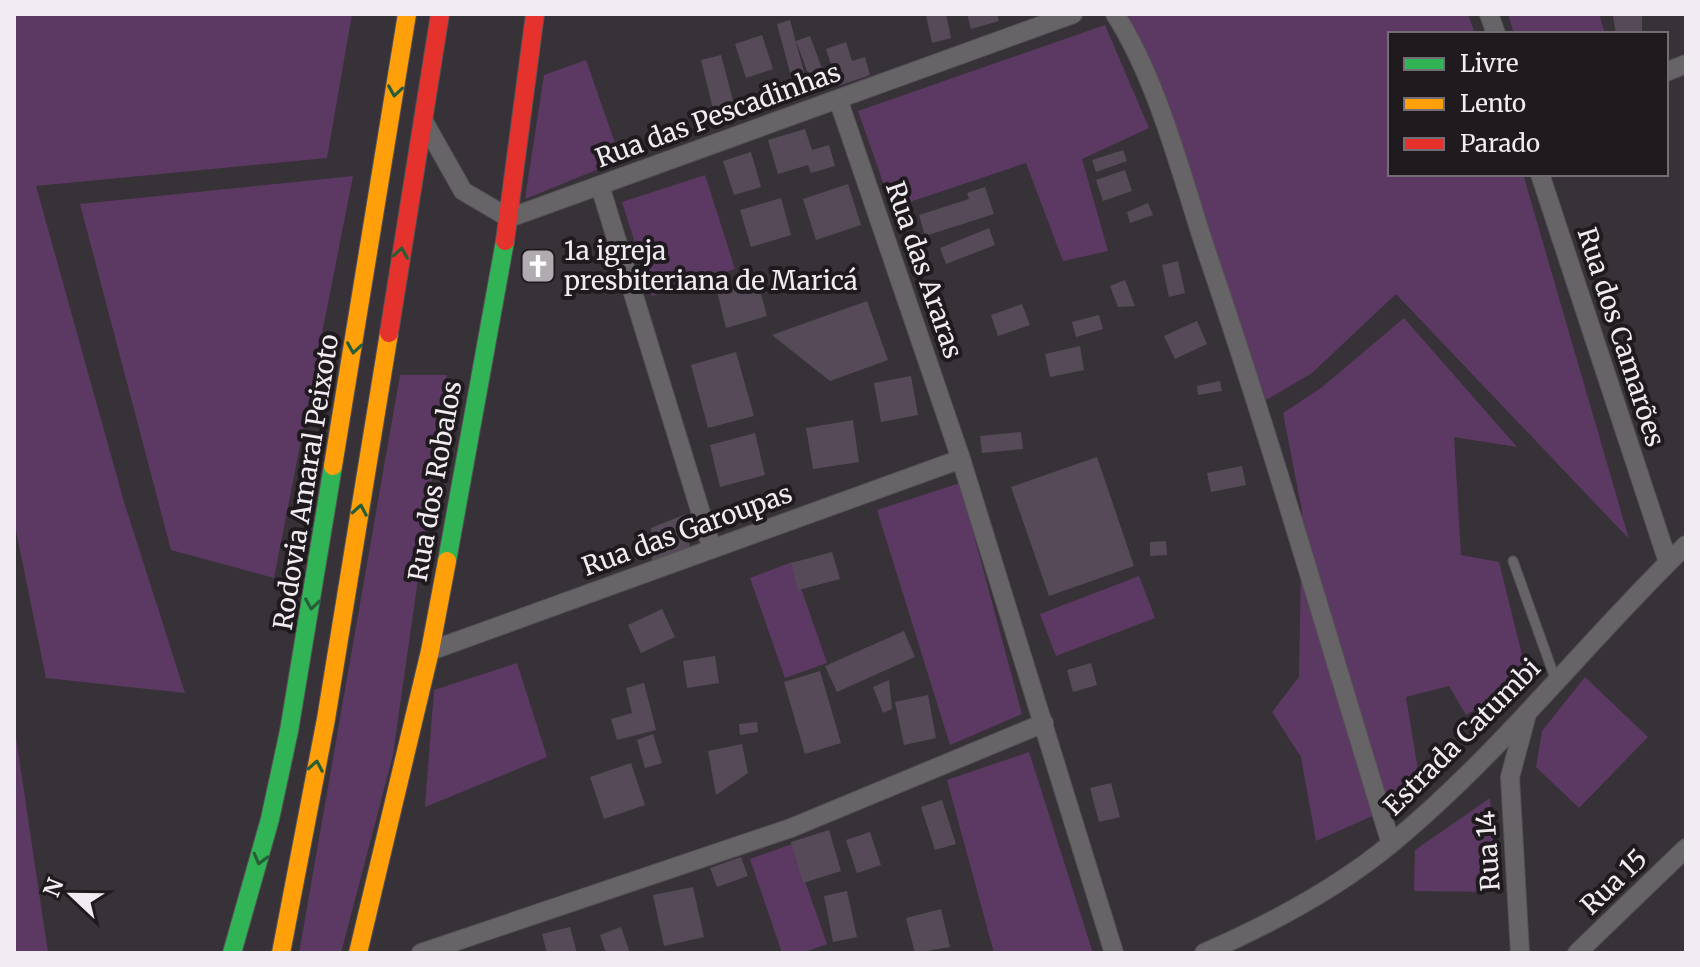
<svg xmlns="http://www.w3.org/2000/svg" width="1700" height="967" viewBox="0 0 1700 967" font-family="Merriweather,serif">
	<rect width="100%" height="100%" fill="#373238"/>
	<path fill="#5c3962" d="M14 14H352L327 158 36 186 124 502 185 693 46 678 14 521Z
		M1132 14H1468L1475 34H1390V174H1523L1629 539 1396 294 1312 373 1266 400 1128 15Z
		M1508 14H1599L1605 34H1514Z
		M1105 25 1149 128 1082 159 1108 251 1063 261 1026 163 892 208 858 111Z
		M586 60 621 160 525 199 544 75Z
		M705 175 735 269 652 296 622 202Z
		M353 176 274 578 171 550 80 204Z
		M1404 318 1517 447 1454 437 1461 555 1499 562 1527 675 1466 715 1449 686 1406 697 1422 794 1316 841 1301 757 1272 712 1299 677 1302 511 1283 413 1321 388Z
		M400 375H447L393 755 341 953H299Z
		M960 483 1022 714 950 745 877 510Z
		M792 562 827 663 785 678 750 578Z
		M1139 576 1155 618 1056 656 1040 614Z
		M517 663 547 757 425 807 434 690Z
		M1585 677 1648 737 1579 808 1536 767 1542 731Z
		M14 724 48 953H14Z
		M1029 752 1093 953H994L947 780Z
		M1490 798 1497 892 1414 891 1415 850Z
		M792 844 827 944 802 953H782L750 859Z"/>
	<path fill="#564a58" d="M946 14 951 38 932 43 926 15Z
		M967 14H997L999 21 971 29Z
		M1642 14V34H1616L1613 16Z
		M790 20 805 76 792 80 777 24Z
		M762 35 773 69 746 78 735 44Z
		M810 36 827 82 813 87 796 41Z
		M846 42 852 61 865 57 870 75 838 86 826 49Z
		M721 55 736 112 715 117 701 60Z
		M805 129 812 150 829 145 835 166 811 173 808 165 778 174 768 140Z
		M1123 150 1127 161 1096 172 1092 160Z
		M751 152 761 187 734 195 723 161Z
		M1125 170 1132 191 1103 201 1096 180Z
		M848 184 861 225 816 240 803 199Z
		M985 187 994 214 925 236 919 215 969 199 967 193Z
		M781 198 791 235 751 247 740 210Z
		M1148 203 1153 215 1130 223 1127 212Z
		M989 228 995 245 946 264 940 248Z
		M1178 261 1185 293 1169 297 1162 265Z
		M757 280 767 316 726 328 717 291Z
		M1125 280 1135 306 1118 307 1110 286Z
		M867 301 888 360 830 381 772 335Z
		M1022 304 1030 325 998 336 991 315Z
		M1099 315 1103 329 1076 337 1072 322Z
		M1197 321 1207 344 1175 359 1164 336Z
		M1080 346 1084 370 1050 377 1045 354Z
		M736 352 754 416 708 428 691 365Z
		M911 376 918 415 881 422 874 383Z
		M1220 381 1222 391 1198 395 1197 386Z
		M853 420 859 462 813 469 806 428Z
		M1021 432 1023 449 982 453 980 436Z
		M755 433 765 475 720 487 710 445Z
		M1097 457 1134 566 1049 596 1011 487Z
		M1242 466 1246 485 1211 492 1207 473Z
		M686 514 690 550 652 566 651 528Z
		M1166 541 1167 555 1150 556V542Z
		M832 552 840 579 798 590 791 563Z
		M662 609 675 637 641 653 628 625Z
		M904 631 915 657 837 692 825 666Z
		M715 656 719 683 687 688 683 661Z
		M1091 663 1097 685 1073 692 1067 670Z
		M820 671 841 743 805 754 784 682Z
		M889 680 892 709 883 713 873 687Z
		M644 683 656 730 617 740 611 719 632 713 626 688Z
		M928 695 936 738 904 745 895 702Z
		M757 722 758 732 740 735 739 724Z
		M653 734 662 763 645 768 637 740Z
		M742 744 748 773 716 795 708 751Z
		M631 763 645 805 604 819 590 777Z
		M1111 783 1120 817 1099 822 1090 788Z
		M942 800 956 844 935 850 921 807Z
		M829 830 841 871 803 883 791 842Z
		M870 832 881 865 857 873 846 840Z
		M741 857 748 876 717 887 710 868Z
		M693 887 704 937 664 946 653 895Z
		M847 891 857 937 833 942 824 896Z
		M941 909 950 947 915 953 906 918Z
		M570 927 577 953H547L542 934Z
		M621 927 630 953H606L600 935Z"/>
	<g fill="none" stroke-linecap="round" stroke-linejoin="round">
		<defs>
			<path id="lane" d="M1513 561 1556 681"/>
			<path id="street" d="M1115 14C1158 81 1181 174 1206 250 1273 446 1330 646 1391 844
				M1489 14 1496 34
				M1666 72 1686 64
				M838 99 961 459 1114 953
				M424 122 463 191 509 218 1073 14
				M1540 174 1668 562
				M600 186 712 549
				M430 651 961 459
				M421 953 791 828 1044 723
				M1204 953C1268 925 1338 888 1392 843 1500 754 1586 642 1686 545
				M1520 953 1510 777 1527 714
				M1577 953 1686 848"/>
			<path id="fast" d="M447 561 505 241
				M232 953 270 819 289 731 333 466"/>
			<path id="slow" d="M333 466 407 14
				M281 953 326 719 389 333
				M358 953 430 651 447 561"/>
			<path id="jam" d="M505 241 535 14
				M389 333 440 14"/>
		</defs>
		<use href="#lane" stroke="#555156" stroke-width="11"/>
		<use href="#street" stroke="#555156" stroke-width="20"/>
		<use href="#fast" stroke="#555156" stroke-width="20"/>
		<use href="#slow" stroke="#555156" stroke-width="20"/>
		<use href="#jam" stroke="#555156" stroke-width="20"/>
		<use href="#lane" stroke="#676468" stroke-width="9"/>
		<use href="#street" stroke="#676468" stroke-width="18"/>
		<use href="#fast" stroke="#30b455" stroke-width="18"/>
		<use href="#slow" stroke="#ff9f0a" stroke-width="18"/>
		<use href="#jam" stroke="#e5322d" stroke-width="18"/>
	</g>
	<defs><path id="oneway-chevron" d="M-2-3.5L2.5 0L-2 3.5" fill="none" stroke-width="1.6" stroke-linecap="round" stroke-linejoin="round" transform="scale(2)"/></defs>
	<g stroke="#265f37">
		<use href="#oneway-chevron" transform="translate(395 91) rotate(99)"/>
		<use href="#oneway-chevron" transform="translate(401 253) rotate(-81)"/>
		<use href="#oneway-chevron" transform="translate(354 348) rotate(99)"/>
		<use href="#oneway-chevron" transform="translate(360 510) rotate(-80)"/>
		<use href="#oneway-chevron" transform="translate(312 604) rotate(99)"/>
		<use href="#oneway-chevron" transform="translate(316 766) rotate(-80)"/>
		<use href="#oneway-chevron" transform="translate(260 859) rotate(105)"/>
	</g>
	<defs>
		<symbol id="church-square" viewBox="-11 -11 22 22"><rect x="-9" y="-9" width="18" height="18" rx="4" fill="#b0aab1" stroke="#1e1a1e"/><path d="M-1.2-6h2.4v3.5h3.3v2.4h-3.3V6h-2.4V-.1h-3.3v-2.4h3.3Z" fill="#fff"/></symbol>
	</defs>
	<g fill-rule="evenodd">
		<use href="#church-square" x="518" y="246" width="40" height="40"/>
	</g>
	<g text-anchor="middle" stroke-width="8" stroke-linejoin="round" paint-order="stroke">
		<g font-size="26" fill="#f1ebf2" stroke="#1e1a1e">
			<text transform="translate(718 115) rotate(-20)" y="9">Rua das Pescadinhas</text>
			<text transform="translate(924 270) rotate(71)" y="9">Rua das Araras</text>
			<text transform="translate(1621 337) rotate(72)" y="9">Rua dos Camarões</text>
			<text transform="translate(435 481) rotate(-80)" y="9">Rua dos Robalos</text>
			<text transform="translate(306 482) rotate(-81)" y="9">Rodovia Amaral Peixoto</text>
			<text transform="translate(687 530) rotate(-20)" y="9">Rua das Garoupas</text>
			<text transform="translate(1462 737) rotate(-45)" y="9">Estrada Catumbi</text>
			<text transform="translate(1488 851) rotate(-94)" y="9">Rua 14</text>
			<text transform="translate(1614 882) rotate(-44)" y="9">Rua 15</text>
		</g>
		<g font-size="26" fill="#f1ebf2" stroke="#1e1a1e" text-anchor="start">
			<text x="564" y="260">1a igreja<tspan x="564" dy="30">presbiteriana de Maricá</tspan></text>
		</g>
	</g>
	<rect width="1700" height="967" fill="none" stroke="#f1ebf2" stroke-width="32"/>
	<rect x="1388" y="32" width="280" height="144" fill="#1e1a1e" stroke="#726e73" stroke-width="2"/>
	<rect x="1404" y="58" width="40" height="12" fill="#30b455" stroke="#726e73" stroke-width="2"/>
	<text x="1460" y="72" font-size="24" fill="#f1ebf2">Livre</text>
	<rect x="1404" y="98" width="40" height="12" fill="#ff9f0a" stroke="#726e73" stroke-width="2"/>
	<text x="1460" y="112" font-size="24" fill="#f1ebf2">Lento</text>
	<rect x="1404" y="138" width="40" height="12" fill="#e5322d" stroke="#726e73" stroke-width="2"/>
	<text x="1460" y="152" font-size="24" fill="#f1ebf2">Parado</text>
	<g transform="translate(72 895) rotate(292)" stroke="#1e1a1e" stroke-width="6" paint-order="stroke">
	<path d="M0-6L14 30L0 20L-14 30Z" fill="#f1ebf2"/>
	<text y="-12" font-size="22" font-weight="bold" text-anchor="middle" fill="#f1ebf2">N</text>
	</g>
</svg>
